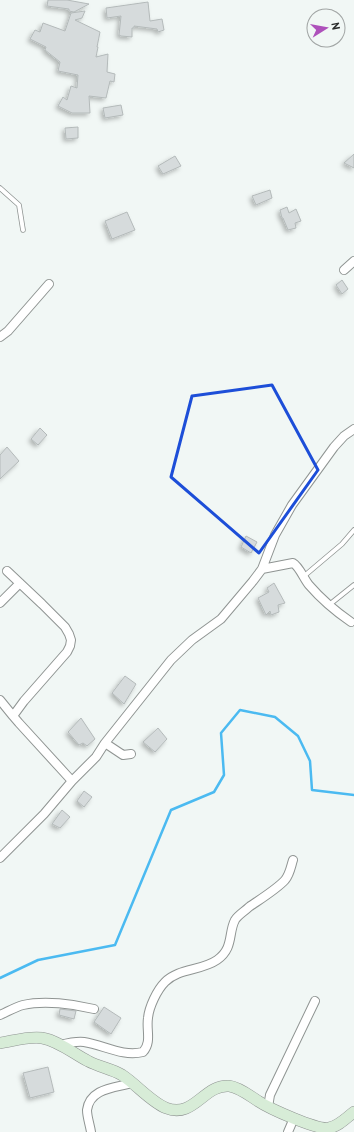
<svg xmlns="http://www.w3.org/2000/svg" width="354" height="1132" viewBox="0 0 354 1132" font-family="'PT Sans',sans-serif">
	<defs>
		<filter id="shadow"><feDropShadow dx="-2.5" dy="2.5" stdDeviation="2" flood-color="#0004"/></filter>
	</defs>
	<rect width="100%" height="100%" fill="#f1f7f5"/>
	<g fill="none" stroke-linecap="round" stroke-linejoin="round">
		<path stroke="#4bbaf1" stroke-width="2.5" d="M0 978 38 960 115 945 171 810 214 792 224 775 221 733 240 710 275 717 298 736 310 761 312 790 354 795"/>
	</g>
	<path fill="#d6dbdc" stroke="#b4baba" filter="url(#shadow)" d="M48 0H67L89 4 74 12 69 11V9L47 6Z
		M148 2 150 21 162 19 164 30 158 32 157 29 134 26V28H132V37L121 36 119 35 121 16 107 18 106 8Z
		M85 11 82 18 75 20 100 32 97 47H98L96 57 108 54 107 72 115 74 114 82 110 81 106 98 89 96 90 113H72L58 106 63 97 67 100 71 86 77 88 78 75 58 71 60 62 45 50 46 47 30 39 35 30 40 32 43 23 65 31 71 13Z
		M121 105 123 115 105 118 103 108Z
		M78 127V138L66 139 65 128Z
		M354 154V168L344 163Z
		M175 156 181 166 163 174 158 166Z
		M270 190 272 198 256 205 252 196Z
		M287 207 289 213 296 209 301 221 295 223 296 228 288 230 283 218H282L280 210Z
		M127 212 135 230 112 239 105 221Z
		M342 280 348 289 342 294 336 285Z
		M40 428 47 435 38 445 31 439Z
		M7 447 19 461 0 479V455Z
		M246 536 257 542 251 553 241 547Z
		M274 583 285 603 278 605 279 612 271 615 270 611 266 615 258 598 269 592 267 588Z
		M125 676 136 684 124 704 112 693Z
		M81 718 95 739 87 746 83 743 79 745 68 732Z
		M158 728 167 739 155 752 143 742Z
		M84 791 92 797 84 807 77 801Z
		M62 810 70 817 60 828 52 824Z
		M104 1007 121 1018 111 1034 94 1022Z
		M60 1009 76 1011 74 1019 59 1015Z
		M48 1067 54 1092 30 1098 23 1073Z"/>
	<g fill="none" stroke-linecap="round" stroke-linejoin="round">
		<defs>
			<path id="lane" d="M0 188 19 205 23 230
				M303 577 342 544 354 530
				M329 605 354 585"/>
			<path id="street" d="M344 270 354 261
				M0 337 8 331 49 284
				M262 569 293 563C299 566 304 579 309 585 322 600 335 611 351 622
				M7 571 42 604 65 627 69 634 71 640 70 646 67 652 24 701 13 716 19 723 72 781
				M0 603 20 583
				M0 700 13 716
				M105 743 123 755 131 754
				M0 858 44 814 72 781 96 757 105 743 171 660 192 640 221 619 253 581 262 569 275 535 292 505 334 447 344 436 354 429
				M0 1015C7 1012 15 1007 23 1005 44 1000 74 1004 94 1009
				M60 1045C68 1043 76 1041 84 1042 104 1045 122 1057 143 1052 152 1042 146 1030 148 1018 149 1007 157 990 165 982 179 968 201 971 217 960 234 948 228 933 235 920 238 915 245 911 249 907 259 900 277 889 285 880 290 874 291 866 293 860
				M268 1107 270 1095 315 1001
				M91 1132C90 1125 87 1117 87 1110 90 1088 115 1088 132 1083
				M288 1132 294 1118"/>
			<path id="secondary" d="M0 1043C13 1041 29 1036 42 1038 59 1041 74 1054 88 1061 99 1067 112 1069 122 1075 136 1084 151 1102 166 1108 194 1119 204 1084 229 1086 239 1087 250 1096 258 1101 270 1109 317 1130 329 1128 339 1126 346 1118 354 1112"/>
		</defs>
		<use href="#lane" stroke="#8f9492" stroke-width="5.5"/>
		<use href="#street" stroke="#8f9492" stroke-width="10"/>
		<use href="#secondary" stroke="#8f9492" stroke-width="12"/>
		<use href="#lane" stroke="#fff" stroke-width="4"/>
		<use href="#street" stroke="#fff" stroke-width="8"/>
		<use href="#secondary" stroke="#d7ecd7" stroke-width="11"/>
	</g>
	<path fill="none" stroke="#1d4ed8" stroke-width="3" stroke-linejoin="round" d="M272 385 318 470 259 553 171 477 192 396Z"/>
	<g transform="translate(326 28) rotate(79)"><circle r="19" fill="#f1f7f5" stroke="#a1a5a4"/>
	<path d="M0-3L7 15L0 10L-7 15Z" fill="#ae51bb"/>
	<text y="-6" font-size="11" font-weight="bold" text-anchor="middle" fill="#292b2a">N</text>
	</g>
</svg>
